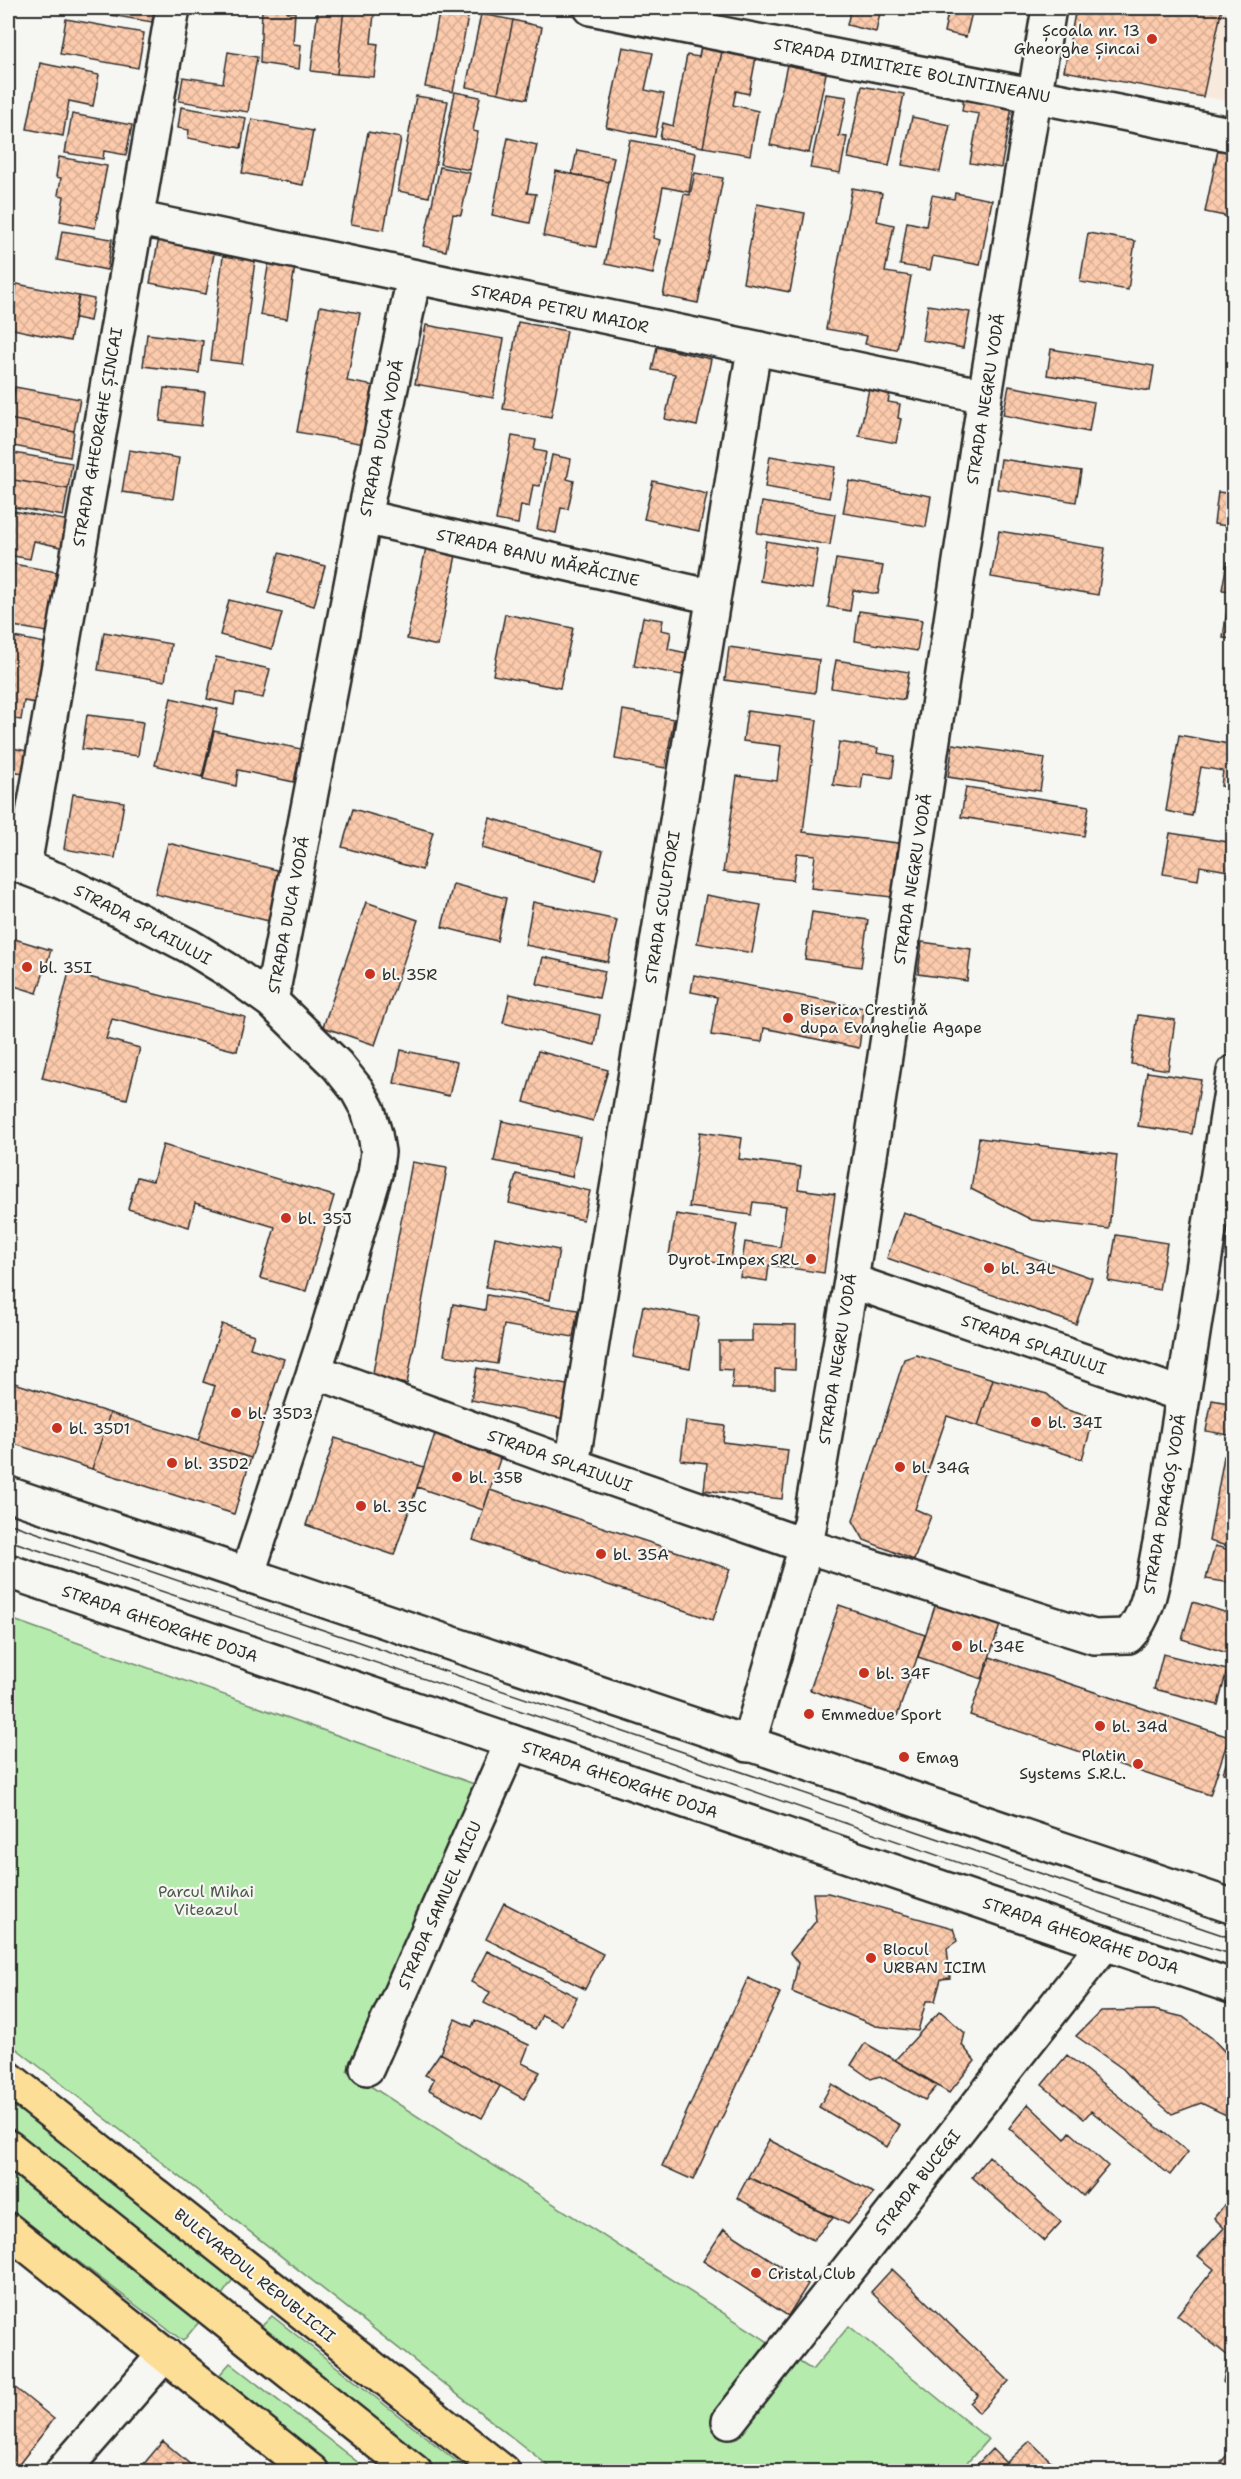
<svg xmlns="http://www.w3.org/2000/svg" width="1241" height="2479" viewBox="0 0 1241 2479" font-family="'Shantell Sans',sans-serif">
	<defs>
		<pattern id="building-cross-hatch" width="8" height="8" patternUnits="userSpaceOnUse" patternTransform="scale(1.5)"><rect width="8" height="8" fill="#fccaac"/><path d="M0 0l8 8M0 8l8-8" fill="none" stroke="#d8ae94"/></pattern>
	</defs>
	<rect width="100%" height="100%" fill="#f6f6f2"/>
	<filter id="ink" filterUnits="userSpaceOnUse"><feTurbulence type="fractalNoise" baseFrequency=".0167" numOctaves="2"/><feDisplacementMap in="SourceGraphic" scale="12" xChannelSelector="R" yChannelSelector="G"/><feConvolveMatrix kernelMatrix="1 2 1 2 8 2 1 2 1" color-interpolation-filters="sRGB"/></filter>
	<g filter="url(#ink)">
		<path fill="#f8e9dd" d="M1076 8H1233V102L1064 71Z"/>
		<path fill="#b5ebad" stroke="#708b6c" stroke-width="1.5" d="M8 1618 477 1785 347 2071 812 2370 849 2326 988 2439 960 2471H555L8 2042Z
			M8 2093 236 2275 222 2295 8 2128Z
			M8 2171 199 2322 183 2341 8 2208Z
			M272 2316 469 2471H428L255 2333Z
			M230 2363 369 2471H331L215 2380Z"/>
		<path fill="url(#building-cross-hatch)" stroke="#2b2b2b" stroke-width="1.5" d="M69 8H155L152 22Z
			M262 8H287V12H295L293 44 301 45 299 69 260 63Z
			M318 8H344L337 74 311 71Z
			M344 8H366V13L374 14 371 43 378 44 374 77 337 74Z
			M440 8 469 12 453 92 425 87Z
			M746 8H766L765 12Z
			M851 8H881L876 32 847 25Z
			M949 8H973L966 37 944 32Z
			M1076 8H1222L1203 97 1064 71Z
			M481 14 513 20 498 93 466 87Z
			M66 19 144 33 138 68 60 54Z
			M513 20 542 27 527 99 498 93Z
			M702 41 723 46 703 147 660 138 663 123 673 126 687 55 699 57Z
			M723 46 757 52 749 94 736 91 733 105 758 111 750 155 703 147Z
			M623 47 653 53 645 90 664 94 655 137 606 127Z
			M228 52 257 57 248 112 179 101 183 77 223 83Z
			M788 60 827 69 809 153 770 145Z
			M40 63 99 75 93 106 69 101 63 136 27 129Z
			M862 86 904 94 889 166 848 158Z
			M965 90 1012 107 1001 168 970 163 979 114 962 111Z
			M455 92 480 97 473 131 478 132 470 170 440 164Z
			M826 94 847 97 839 136 847 137 840 173 810 168Z
			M416 96 448 101 429 197 398 191Z
			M181 107 246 118 241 148 188 138 189 130 178 128Z
			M72 114 132 125 126 155 104 151 103 159 65 153Z
			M912 117 950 125 940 172 902 165Z
			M252 119 313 131 303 185 242 173Z
			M368 132 401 138 384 230 351 224Z
			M508 138 537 145 527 193 536 194 530 223 492 215Z
			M630 140 696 153 689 192 663 187 653 238 660 240 653 274 605 264Z
			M1219 145 1234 148V199L1230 217 1205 212Z
			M577 150 614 157 609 182 572 174Z
			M59 157 107 166 95 228 60 221 64 196 58 195 61 178 56 177Z
			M440 167 470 173 461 215 453 214 446 251 423 246Z
			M556 171 609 182 596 247 543 236Z
			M695 173 723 178 698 303 663 296 684 194 690 195Z
			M852 188 882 193 877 221 894 225 885 272 911 276 897 350 865 344 867 336 826 329Z
			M955 193 992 200 980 265 933 256 930 270 900 265 907 222 926 226 932 195 954 199Z
			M757 204 805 213 790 292 743 283Z
			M62 231 112 239 107 270 57 260Z
			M1088 233 1135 241 1128 290 1080 282Z
			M159 238 215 249 206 294 150 283Z
			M223 256 255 260 242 364 210 360Z
			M269 261 295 266 287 319 260 315Z
			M17 284 79 296 70 341 8 328Z
			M79 296 94 299 90 321 75 318Z
			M928 305 970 312 963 348 922 340Z
			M320 306 360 313 347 381 380 387 370 445 297 432Z
			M518 322 567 331 551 417 503 409Z
			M426 325 504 339 493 398 415 384Z
			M147 334 203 341 199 373 143 366Z
			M657 347 711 359 697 426 665 419 675 374 652 370Z
			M1051 349 1154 366 1150 391 1047 375Z
			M1009 386 1094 402 1089 432 1003 415Z
			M15 387 80 399 74 431 9 419Z
			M164 388 205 392 201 426 160 421Z
			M869 389 890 393 888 402 900 404 898 418 901 419 896 443 859 436Z
			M9 419 74 431 70 457 8 445Z
			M512 436 536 440 534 450 546 452 540 486 533 485 529 507 521 505 518 524 496 520Z
			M129 450 179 458 173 499 122 492Z
			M8 452 72 463 68 489 8 479Z
			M552 455 571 459 567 479 574 481 568 509 561 508 556 533 537 529Z
			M770 456 835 467 829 498 765 487Z
			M1001 459 1081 471 1076 502 997 489Z
			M8 479 68 489 63 516 8 506Z
			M653 481 707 494 699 531 644 519Z
			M849 481 931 496 926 527 843 513Z
			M1218 492 1234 494V527L1214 524Z
			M762 502 835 514 830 545 757 533Z
			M8 510 70 521 65 548 34 541 30 559 8 555Z
			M999 531 1105 548 1098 595 991 577Z
			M766 541 818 550 812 589 760 581Z
			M427 543 457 550 438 646 407 639Z
			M279 553 325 566 314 606 268 593Z
			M836 559 883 566 878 594 853 590 850 611 828 607Z
			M1227 562 1234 563V591L1222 590Z
			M8 563 57 572 47 632 8 625Z
			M229 600 282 613 272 649 220 635Z
			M1228 602 1234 603V639L1223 638Z
			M859 611 922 620 917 651 855 641Z
			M505 614 573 628 560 688 493 675Z
			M643 617 663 620 661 630 671 632 668 649 687 653 682 675 634 666Z
			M104 632 171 644 165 681 98 670Z
			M8 636 51 644 40 704 24 701 21 720 8 718Z
			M729 647 819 660 815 693 725 680Z
			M216 657 270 669 263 698 236 693 234 705 207 699Z
			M836 660 909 672 904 700 831 688Z
			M171 698 218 709 202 777 155 765Z
			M623 710 674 719 665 768 615 759Z
			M747 711 817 720 803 832 898 843 892 897 811 888 815 855 797 853 793 880 723 872 737 776 777 781 781 746 743 741Z
			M87 715 143 722 138 756 82 749Z
			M214 731 301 749 294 782 238 770 236 786 203 779Z
			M1179 735 1234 745V788L1221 786 1223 771 1201 767 1192 816 1166 811Z
			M839 742 878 748 877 753 895 756 892 778 863 774 861 789 833 785Z
			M953 744 1045 758 1040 791 948 777Z
			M8 747 27 751 22 773 8 770Z
			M966 787 1089 806 1084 836 961 817Z
			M73 794 124 802 115 858 64 849Z
			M353 809 433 832 422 870 342 847Z
			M490 818 603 851 595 880 482 848Z
			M1170 833 1234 843V872L1200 866 1198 880 1163 874Z
			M168 843 281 871 269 921 155 894Z
			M453 884 506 898 497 941 442 927Z
			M706 895 761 905 752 953 697 943Z
			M366 902 418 920 375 1045 323 1027Z
			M533 902 617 920 608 962 525 945Z
			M812 912 868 920 861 967 805 959Z
			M8 937 51 950 37 993 8 984Z
			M922 942 971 949 967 981 918 974Z
			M543 957 605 971 599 998 537 984Z
			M69 972 245 1017 237 1051 112 1019 106 1039 140 1048 127 1099 42 1078Z
			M694 975 864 1008 859 1048 764 1028 762 1042 711 1035 717 997 691 992Z
			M510 994 600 1015 595 1045 503 1023Z
			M1138 1015 1175 1020 1168 1070 1131 1064Z
			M401 1050 457 1062 449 1096 394 1083Z
			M538 1051 608 1070 593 1121 524 1102Z
			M1147 1072 1201 1080 1192 1134 1138 1126Z
			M502 1121 580 1137 572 1177 494 1161Z
			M700 1132 742 1138 739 1159 801 1167 798 1189 835 1194 824 1273 769 1265 767 1281 740 1277 745 1242 780 1247 786 1206 753 1202 751 1215 689 1207Z
			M979 1138 1117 1155 1109 1229 1032 1220 971 1189Z
			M163 1145 334 1196 306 1291 260 1278 275 1227 195 1203 189 1227 128 1209 137 1177 153 1181Z
			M412 1162 447 1168 407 1384 372 1378Z
			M516 1174 590 1191 583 1220 509 1203Z
			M903 1212 1092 1278 1076 1324 887 1258Z
			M676 1214 737 1224 730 1265 669 1255Z
			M1116 1235 1167 1243 1159 1290 1108 1281Z
			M495 1237 559 1250 550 1300 486 1287Z
			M487 1295 578 1310 573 1337 504 1325 497 1364 444 1355 453 1304 485 1310Z
			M643 1306 699 1317 690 1368 633 1357Z
			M222 1324 254 1335 250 1348 284 1359 251 1458 198 1441 215 1386 203 1382Z
			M752 1324 796 1325 795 1370 775 1369V1389H732L733 1370 719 1369V1341H752Z
			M916 1355 993 1379 978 1426 947 1416 915 1509 931 1516 914 1560 864 1540 853 1521 904 1359Z
			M477 1368 572 1386 565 1419 471 1400Z
			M993 1379 1047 1394 1064 1409 1094 1418 1082 1459 978 1426Z
			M8 1381 110 1413 92 1469 8 1442Z
			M1212 1400 1234 1404V1436L1206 1431Z
			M110 1413 251 1458 234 1514 92 1469Z
			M686 1421 725 1426 723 1442 788 1450 782 1499 704 1490 707 1463 681 1460Z
			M436 1431 502 1453 483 1510 417 1487Z
			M335 1438 424 1467 394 1555 306 1525Z
			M1224 1456 1234 1457V1548L1209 1541Z
			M490 1490 730 1569 713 1620 473 1540Z
			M1215 1546 1234 1551V1596L1229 1595 1231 1583 1206 1579Z
			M938 1597 1002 1619 982 1679 918 1657Z
			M1193 1602 1234 1615V1668L1229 1666 1231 1654 1182 1639Z
			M839 1605 925 1635 896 1719 810 1690Z
			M1163 1654 1227 1670 1218 1705 1154 1689Z
			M990 1657 1229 1737 1210 1795 970 1715Z
			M1234 1740V1776L1223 1773Z
			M813 1893H828L953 1928 957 1941 947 1948 950 1978 941 1979 935 2001H926L918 2031 876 2026 792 1992 798 1963 790 1953 816 1921Z
			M504 1903 603 1954 585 1989 486 1939Z
			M487 1951 577 1997 562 2025 542 2015 535 2029 484 2003 490 1992 471 1982Z
			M748 1978 780 1993 693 2180 662 2166Z
			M1154 2010 1183 2017 1212 2038 1226 2053 1234 2067V2111L1226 2115 1201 2103 1172 2114 1140 2087 1123 2069 1076 2036 1101 2011Z
			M940 2011 965 2033 962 2045 975 2061 949 2093 895 2060Z
			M455 2019 472 2027 475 2020 529 2045 522 2063 540 2072 524 2099 440 2053Z
			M865 2043 895 2060 938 2085 925 2100 880 2076 871 2079 851 2065Z
			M440 2053 500 2086 482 2118 429 2090 434 2079 425 2075Z
			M1067 2055 1188 2152 1170 2175 1091 2111 1084 2119 1042 2085Z
			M832 2084 900 2125 887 2147 819 2107Z
			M1028 2104 1065 2139 1070 2132 1108 2166 1083 2196 1009 2128Z
			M769 2140 874 2193 848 2224 748 2177Z
			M989 2156 1061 2222 1044 2241 972 2177Z
			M748 2177 833 2218 813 2240 737 2198Z
			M1234 2192V2392L1223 2382 1228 2356 1177 2315 1214 2269 1198 2256 1224 2228 1214 2218Z
			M724 2229 808 2284 788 2316 703 2261Z
			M892 2269 1009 2381 979 2413 970 2403 978 2395 871 2292Z
			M8 2382 54 2419 13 2472H8Z
			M163 2441 199 2472H137Z
			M1030 2441 1062 2472H970L992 2449 1006 2463Z
			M1234 2447V2472H1232L1221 2462Z"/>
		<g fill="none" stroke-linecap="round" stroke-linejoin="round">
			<defs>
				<path id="street" d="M591 8 1234 135
					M135 218 985 396
					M364 517 713 597
					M8 861 60 881 127 914 189 946 228 970 271 1001 337 1065 357 1090 368 1110 375 1134 378 1152 375 1174 328 1329 247 1576
					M24 866 173 8
					M271 1001 364 517 414 277
					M851 1281 1183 1395
					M314 1371 572 1465 806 1546 1094 1637 1128 1636C1151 1613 1153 1574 1160 1543L1234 1072
					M572 1465 754 349
					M748 1745 806 1546 851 1281 985 396 1049 8
					M367 2068 512 1742
					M729 2421 1105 1943
					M62 2472 165 2354"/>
				<path id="secondary" d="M8 1494 1234 1907
					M8 1571 1234 1987"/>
				<path id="primary" d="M8 2078 503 2472
					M8 2147 415 2472
					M8 2230 312 2472"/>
			</defs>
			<use href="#street" stroke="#2b2b2b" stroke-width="38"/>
			<use href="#secondary" stroke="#2b2b2b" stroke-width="38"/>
			<use href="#primary" stroke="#2b2b2b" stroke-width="38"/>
			<use href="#street" stroke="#f6f6f2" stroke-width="33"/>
			<use href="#secondary" stroke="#f6f6f2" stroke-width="33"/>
			<use href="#primary" stroke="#fdde96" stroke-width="33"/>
			<path stroke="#2b2b2b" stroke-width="1.5" d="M8 1523 1234 1939
				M8 1540 569 1727 1155 1931 1234 1955"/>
		</g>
	</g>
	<g fill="#c8321e" stroke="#f6f6f2" stroke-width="2">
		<circle cx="1152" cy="39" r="6"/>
		<circle cx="27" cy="967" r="6"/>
		<circle cx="370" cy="974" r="6"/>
		<circle cx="788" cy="1018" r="6"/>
		<circle cx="286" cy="1218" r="6"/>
		<circle cx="811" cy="1259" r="6"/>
		<circle cx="989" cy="1268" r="6"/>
		<circle cx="236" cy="1413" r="6"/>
		<circle cx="1036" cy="1422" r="6"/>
		<circle cx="57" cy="1428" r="6"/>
		<circle cx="172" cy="1463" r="6"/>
		<circle cx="900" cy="1467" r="6"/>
		<circle cx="457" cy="1477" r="6"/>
		<circle cx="361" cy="1506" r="6"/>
		<circle cx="601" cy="1554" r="6"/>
		<circle cx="957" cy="1646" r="6"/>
		<circle cx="864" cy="1673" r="6"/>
		<circle cx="809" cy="1714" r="6"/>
		<circle cx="1100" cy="1726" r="6"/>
		<circle cx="904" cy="1757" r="6"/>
		<circle cx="1138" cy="1764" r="6"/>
		<circle cx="871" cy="1958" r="6"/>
		<circle cx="756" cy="2273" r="6"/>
	</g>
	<g text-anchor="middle" stroke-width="4.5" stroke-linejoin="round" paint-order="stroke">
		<g font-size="16" fill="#2b2b2b" stroke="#f6f6f2" text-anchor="start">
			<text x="1140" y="36" text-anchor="end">Școala nr. 13<tspan x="1140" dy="18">Gheorghe Șincai</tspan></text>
			<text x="39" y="973">bl. 35I</text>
			<text x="382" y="980">bl. 35R</text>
			<text x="800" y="1015">Biserica Crestină<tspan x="800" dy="18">dupa Evanghelie Agape</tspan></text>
			<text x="298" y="1224">bl. 35J</text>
			<text x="799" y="1265" text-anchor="end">Dyrot Impex SRL</text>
			<text x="1001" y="1274">bl. 34L</text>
			<text x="248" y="1419">bl. 35D3</text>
			<text x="1048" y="1428">bl. 34I</text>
			<text x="69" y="1434">bl. 35D1</text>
			<text x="184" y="1469">bl. 35D2</text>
			<text x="912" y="1473">bl. 34G</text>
			<text x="469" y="1483">bl. 35B</text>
			<text x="373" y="1512">bl. 35C</text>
			<text x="613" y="1560">bl. 35A</text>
			<text x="969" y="1652">bl. 34E</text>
			<text x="876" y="1679">bl. 34F</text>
			<text x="821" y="1720">Emmedue Sport</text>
			<text x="1112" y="1732">bl. 34d</text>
			<text x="1126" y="1761" text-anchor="end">Platin<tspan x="1126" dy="18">Systems S.R.L.</tspan></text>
			<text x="916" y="1763">Emag</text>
			<text x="883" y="1955">Blocul<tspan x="883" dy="18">URBAN ICIM</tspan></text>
			<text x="768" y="2279">Cristal Club</text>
		</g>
		<g font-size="16" fill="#2b2b2b" stroke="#f6f6f2">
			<text transform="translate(912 70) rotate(11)" y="6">STRADA DIMITRIE BOLINTINEANU</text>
			<text transform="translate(560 308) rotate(12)" y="6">STRADA PETRU MAIOR</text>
			<text transform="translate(985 399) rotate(-81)" y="6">STRADA NEGRU VODĂ</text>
			<text transform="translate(97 437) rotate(-80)" y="6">STRADA GHEORGHE ȘINCAI</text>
			<text transform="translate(381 438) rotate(-78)" y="6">STRADA DUCA VODĂ</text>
			<text transform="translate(538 557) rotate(13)" y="6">STRADA BANU MĂRĂCINE</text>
			<text transform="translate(912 879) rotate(-81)" y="6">STRADA NEGRU VODĂ</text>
			<text transform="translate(662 907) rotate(-81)" y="6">STRADA SCULPTORI</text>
			<text transform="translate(288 915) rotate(-79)" y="6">STRADA DUCA VODĂ</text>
			<text transform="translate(143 924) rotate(28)" y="6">STRADA SPLAIULUI</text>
			<text transform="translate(1034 1344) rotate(19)" y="6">STRADA SPLAIULUI</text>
			<text transform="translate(837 1359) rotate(-81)" y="6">STRADA NEGRU VODĂ</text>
			<text transform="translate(560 1460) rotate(20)" y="6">STRADA SPLAIULUI</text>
			<text transform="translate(1164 1504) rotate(-80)" y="6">STRADA DRAGOȘ VODĂ</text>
			<text transform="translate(160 1623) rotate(19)" y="6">STRADA GHEORGHE DOJA</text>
			<text transform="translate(620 1779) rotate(19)" y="6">STRADA GHEORGHE DOJA</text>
			<text transform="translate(439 1905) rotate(-66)" y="6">STRADA SAMUEL MICU</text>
			<text transform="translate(1081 1935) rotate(19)" y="6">STRADA GHEORGHE DOJA</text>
			<text transform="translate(917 2182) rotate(-52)" y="6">STRADA BUCEGI</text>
			<text transform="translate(255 2275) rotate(39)" y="6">BULEVARDUL REPUBLICII</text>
		</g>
		<g font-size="16" fill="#4e5b4c" stroke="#f6f6f2">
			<text x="206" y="1897">Parcul Mihai<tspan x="206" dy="18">Viteazul</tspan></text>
		</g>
	</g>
	<rect width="1241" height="2479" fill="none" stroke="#f6f6f2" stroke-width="30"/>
	<rect x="15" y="15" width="1211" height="2449" fill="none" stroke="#2b2b2b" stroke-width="2" filter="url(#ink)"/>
</svg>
